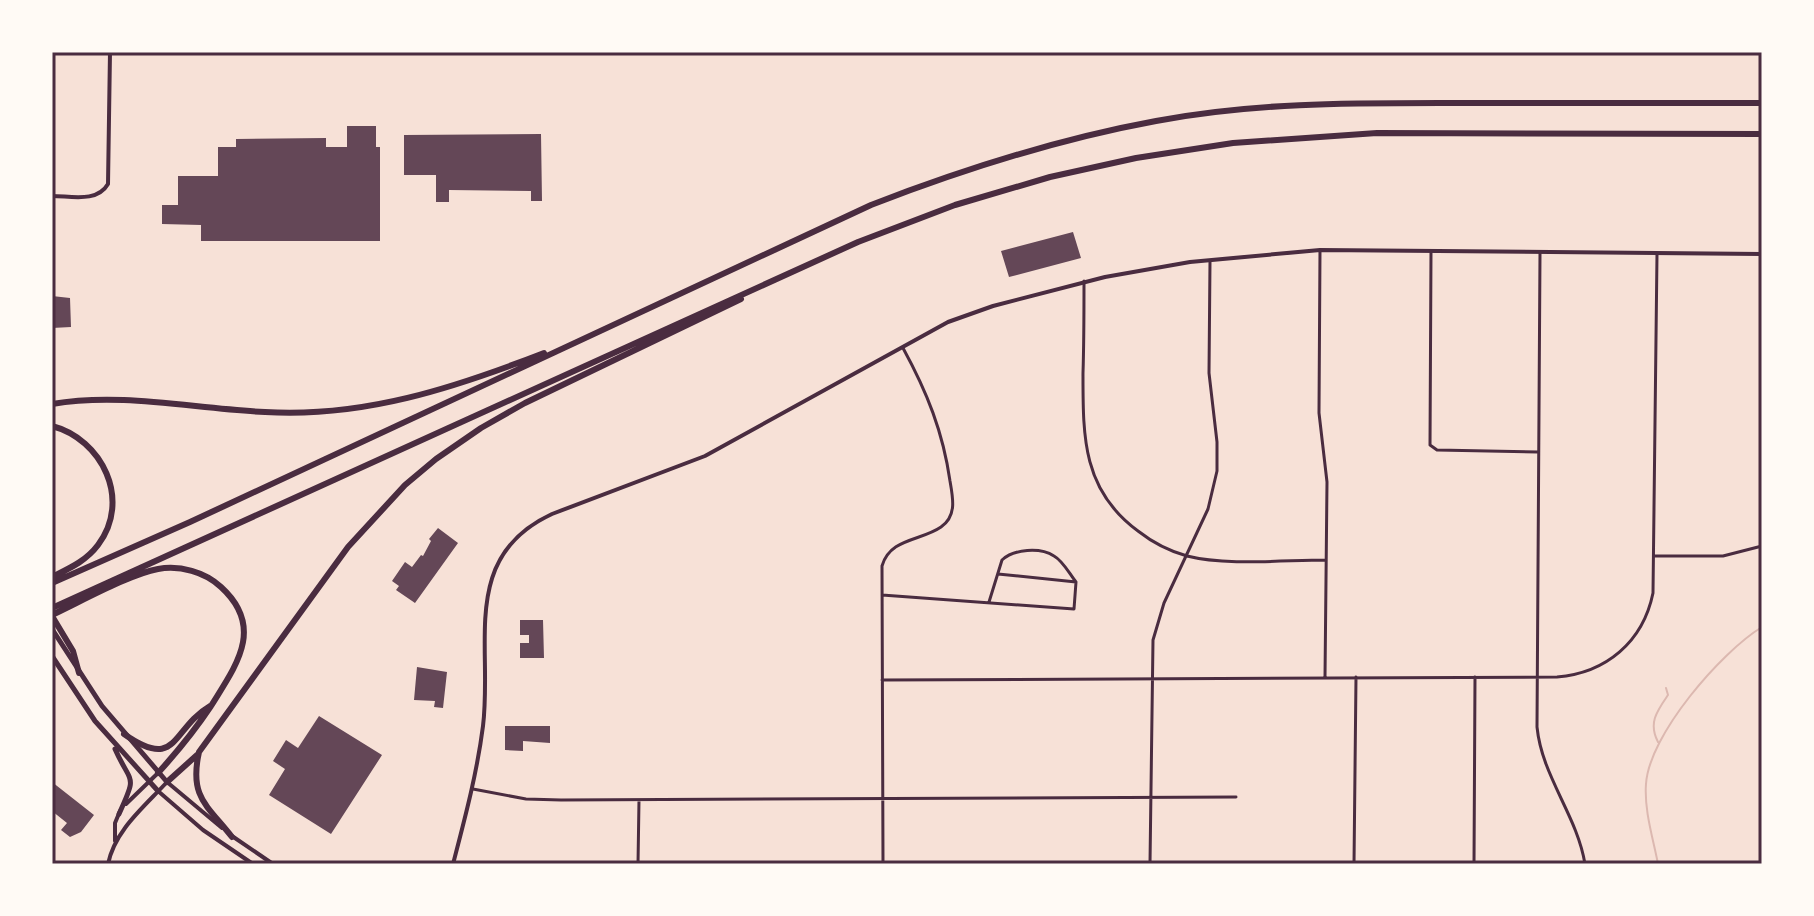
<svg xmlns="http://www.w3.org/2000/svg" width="1814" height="916" viewBox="0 0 1814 916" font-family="'Exo 2',sans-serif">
	<rect width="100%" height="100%" fill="#f7e1d7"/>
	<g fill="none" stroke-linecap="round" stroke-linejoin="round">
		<path stroke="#dcb8b0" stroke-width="2" d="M1658 742C1648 723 1657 711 1668 695L1666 688
			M1658 864C1653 838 1644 810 1646 784 1649 735 1721 652 1762 627"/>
	</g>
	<path fill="#644757" d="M347 126H376V147H380V241H201V225L162 224V205H178V176H218V147H236V139L326 138V147H347Z
		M541 134 542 201H531V191L449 190V202H436V175H404V135Z
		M1073 232 1081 258 1009 277 1001 251Z
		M52 296 70 298 71 327 52 328Z
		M438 528 458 543 415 603 396 590 399 586 392 581 405 562 412 567 421 555 423 556 431 541 429 539Z
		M520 620H543L544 658H520V643H529V635H520Z
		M417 667 447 672 443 708 434 707 435 701 414 700Z
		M319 716 382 755 331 834 269 795 285 769 273 761 286 740 298 748Z
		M505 726H550V743L523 741V751L505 750Z
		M52 782 94 815 81 832 70 837 61 830 67 823 52 811Z"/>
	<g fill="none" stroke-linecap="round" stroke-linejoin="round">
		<path stroke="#4a2c40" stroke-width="3" d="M1320 250 1319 413 1327 482 1325 677
			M1431 251 1430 445 1437 450 1538 452
			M1540 253 1537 727C1542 777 1577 815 1585 864
			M1084 281C1084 312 1084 342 1083 373 1083 436 1082 490 1138 531 1152 542 1169 551 1187 556 1226 566 1285 560 1326 560
			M1655 556H1723L1762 546
			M998 574 1076 582
			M882 595 1074 609 1076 582C1069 573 1063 561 1054 556 1040 547 1014 549 1002 560L989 602
			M882 680 1557 677C1606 673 1643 642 1653 593L1657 254
			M473 789 526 799 561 800 1236 797
			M638 864 639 800
			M883 864 882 566C890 538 921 541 941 527 957 516 953 498 950 481 943 432 927 392 903 348
			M1150 864 1153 640 1164 603 1208 509 1217 471V442L1209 373 1210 261
			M1354 864 1356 677
			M1474 864 1475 677"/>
		<path stroke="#4a2c40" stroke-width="4" d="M52 196C71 196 97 203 108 184L110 52
			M158 791 203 830 253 864
			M126 804 158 773
			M232 836 273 864
			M115 841V823L120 811
			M108 864C115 830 144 807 167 782L222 828
			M453 864C465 818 477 773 483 726 493 645 459 557 552 514L705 456 948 322 993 306 1105 277 1190 262 1320 250 1762 254"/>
		<path stroke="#4a2c40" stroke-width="5" d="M52 629 102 706 167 782
			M52 656 95 721 158 791
			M115 749C131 785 138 773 119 814"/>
		<path stroke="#4a2c40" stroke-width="6" d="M52 404C123 392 194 409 265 412 363 418 454 388 544 353
			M52 426C102 439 132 500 98 545 86 561 70 568 52 577
			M52 583 190 522 871 205C964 169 1058 139 1156 121 1255 102 1358 103 1458 103 1560 103 1661 103 1762 103
			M52 608 858 242 955 205 1050 177 1136 158 1233 143 1377 133 1762 134
			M52 615C80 602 130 574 158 569 180 565 205 572 221 587 266 628 235 667 211 706 195 730 178 751 158 773
			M52 616 73 651 79 673
			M124 734C178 772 171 729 210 706
			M167 782 197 755
			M232 837C207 805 189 797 199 752L348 547 405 485 436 459 481 428 525 403 741 299"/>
	</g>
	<rect width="1814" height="916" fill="none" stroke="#fffaf5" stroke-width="108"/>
	<rect x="54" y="54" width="1706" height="808" fill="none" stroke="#4a2c40" stroke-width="3"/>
</svg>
